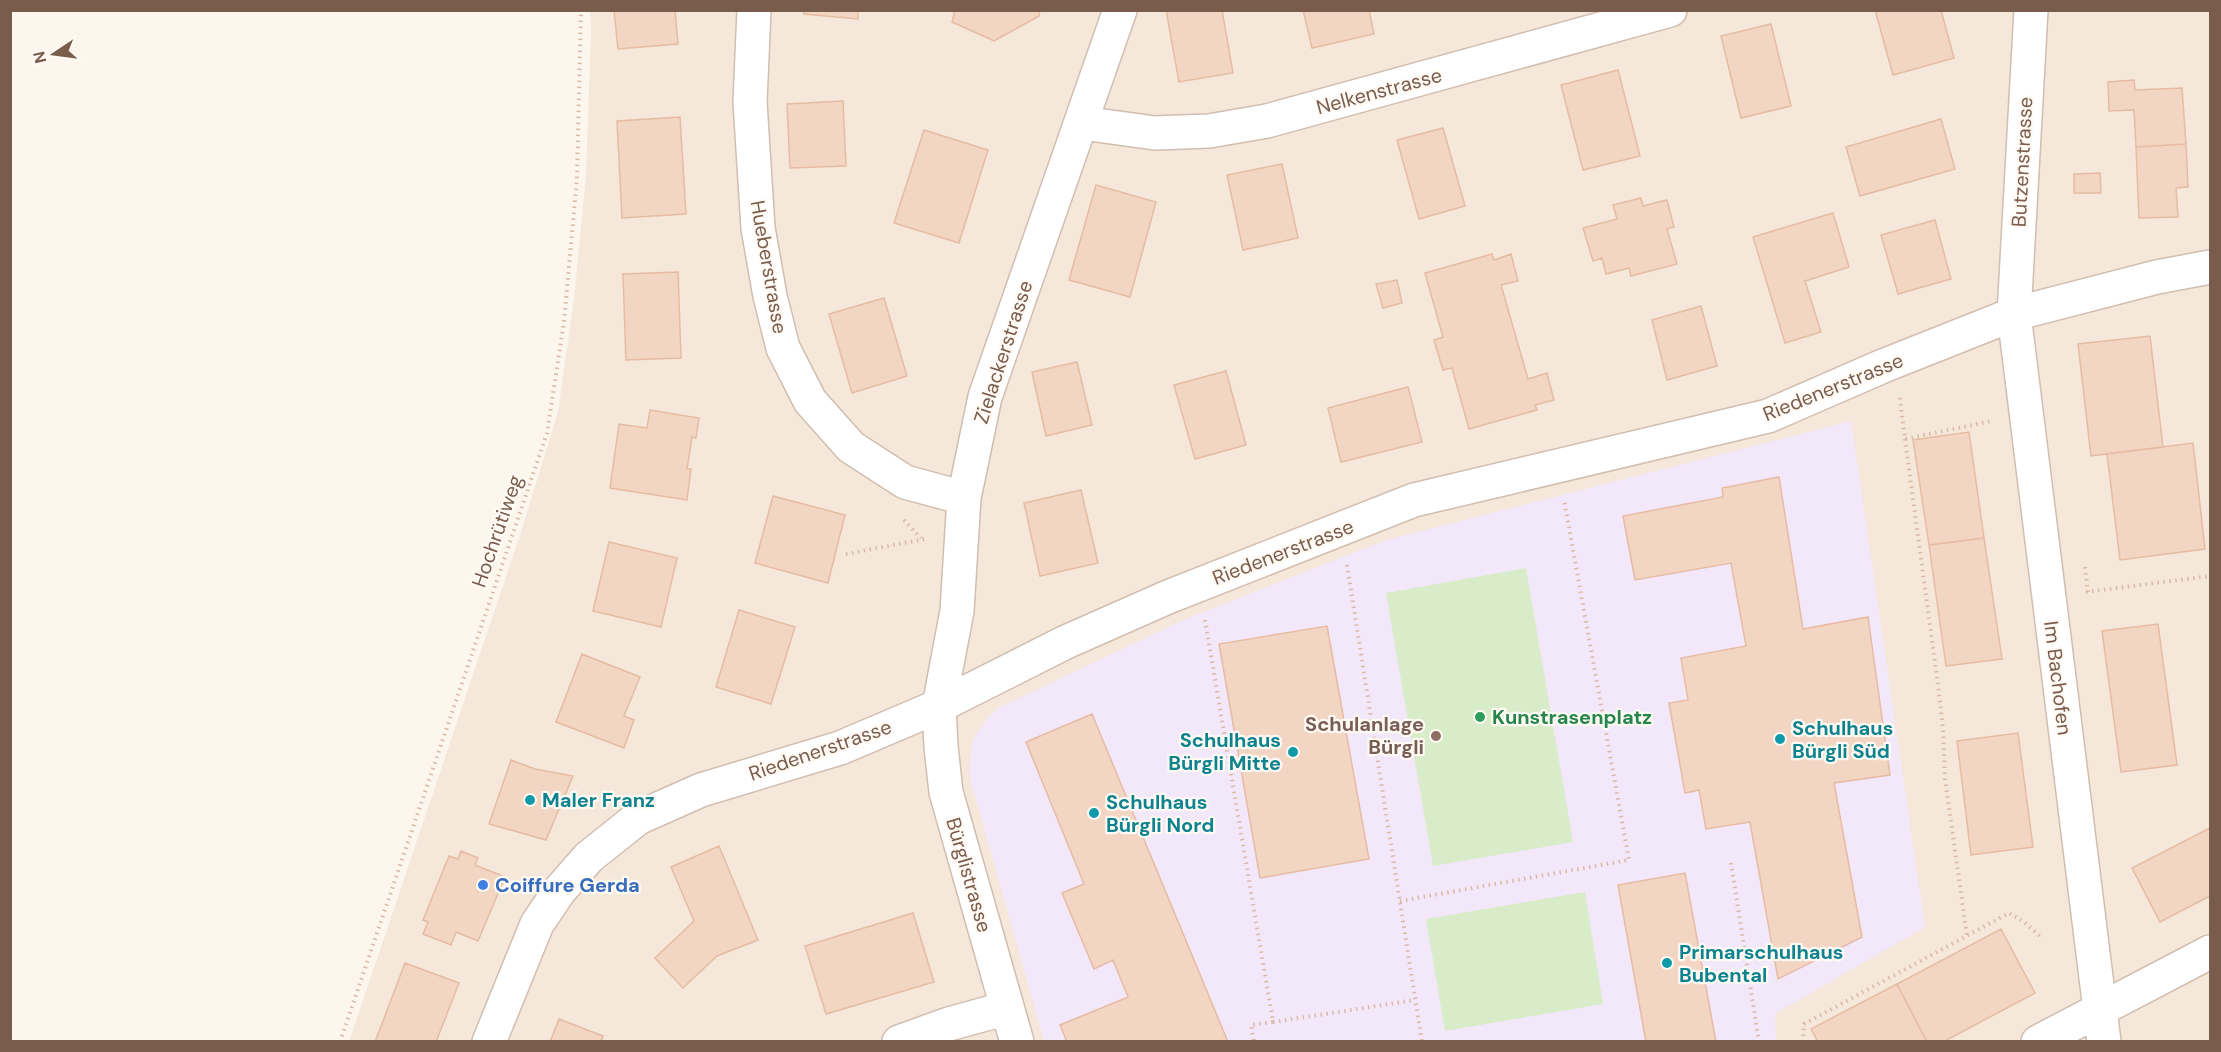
<svg xmlns="http://www.w3.org/2000/svg" width="2221" height="1052" viewBox="0 0 2221 1052" font-family="'DM Sans',sans-serif">
	<rect width="100%" height="100%" fill="#fdf6ec"/>
	<path fill="#f5e8da" d="M590 11H2210V1041L349 1042 520 535 558 412 574 299 586 175 591 31Z"/>
	<path fill="#f3e8fa" d="M1851 421 1925 927 1775 1014 1776 1041H1044L971 782 969 770 972 741 988 717 1000 707 1183 620 1386 540Z"/>
	<path fill="#d8ecc9" d="M1526 568 1573 842 1433 866 1386 593Z
		M1585 892 1603 1004 1445 1031 1426 919Z"/>
	<path fill="#f3d5c3" stroke="#e6bba3" stroke-width="1.5" d="M614 10H675L678 44 618 49Z
		M804 10H858V19L804 14Z
		M955 10H1040L1039 16 994 41 952 22Z
		M1166 10H1222L1233 73 1179 82Z
		M1303 10H1369L1374 34 1312 48Z
		M1875 10H1941L1954 58 1893 75Z
		M1771 24 1791 106 1741 118 1721 36Z
		M1618 70 1640 156 1583 170 1561 85Z
		M2134 80 2135 90 2182 88 2186 144 2136 147 2134 110 2109 111 2108 82Z
		M843 101 846 166 790 168 787 104Z
		M680 117 686 214 622 218 617 121Z
		M1941 119 1955 169 1860 196 1846 147Z
		M1443 128 1465 206 1419 219 1397 140Z
		M924 130 988 150 959 243 894 223Z
		M2186 144 2188 187 2176 188 2178 217 2139 218 2136 147Z
		M1282 164 1298 238 1243 250 1227 175Z
		M2100 173 2101 193H2074V174Z
		M1096 185 1156 202 1130 297 1069 280Z
		M1641 198 1643 206 1667 200 1674 227 1667 229 1677 264 1631 276 1629 268 1606 274 1602 258 1593 261 1583 228 1617 219 1613 205Z
		M1833 213 1849 267 1805 281 1821 332 1785 343 1753 237Z
		M1935 220 1951 279 1898 294 1881 235Z
		M1492 254 1494 260 1511 254 1518 281 1501 285 1528 379 1547 373 1554 400 1535 405 1537 410 1469 429 1452 368 1443 370 1434 340 1443 337 1425 273Z
		M678 272 681 358 626 360 623 274Z
		M1397 280 1402 303 1383 308 1376 284Z
		M884 298 907 376 852 393 829 314Z
		M1701 306 1717 366 1667 380 1652 320Z
		M2150 336 2163 447 2091 456 2078 344Z
		M1077 362 1092 425 1046 436 1032 372Z
		M1226 371 1246 445 1195 459 1174 385Z
		M1408 387 1422 442 1341 462 1328 408Z
		M650 410 699 418 696 438 692 437 687 469H691L687 500 610 488 619 424 647 428Z
		M1969 432 1984 538 1929 545 1913 440Z
		M2193 443 2205 549 2120 560 2107 454Z
		M1779 477 1803 629 1868 617 1890 775 1834 783 1862 937 1778 979 1750 822 1706 829 1699 790 1685 793 1669 703 1688 700 1681 658 1746 646 1731 563 1635 580 1623 516 1723 497 1722 488Z
		M1081 490 1098 563 1040 576 1024 503Z
		M773 496 845 515 828 583 755 563Z
		M1984 538 2002 659 1946 666 1929 545Z
		M609 542 677 558 661 627 593 611Z
		M739 610 795 627 771 704 716 687Z
		M2158 624 2177 765 2121 772 2102 631Z
		M1327 626 1369 859 1260 878 1219 644Z
		M582 654 640 677 624 716 634 720 624 748 556 722Z
		M1092 714 1228 1042H1067L1060 1025 1128 997 1113 960 1094 969 1062 893 1084 884 1026 742Z
		M2018 733 2033 847 1971 855 1957 741Z
		M511 760 535 769 573 776 546 840 489 824Z
		M2210 828V896L2160 922 2132 868Z
		M719 846 758 940 717 956 683 988 655 958 694 921 671 867Z
		M461 851 478 858 475 865 505 877 478 941 456 932 451 945 423 934 428 922 423 920 449 856 458 859Z
		M1685 873 1716 1042H1646L1618 885Z
		M913 913 934 982 826 1014 805 946Z
		M2001 929 2035 993 1943 1042H1927L1897 984Z
		M405 963 459 983 436 1042H375Z
		M1897 984 1927 1042H1818L1811 1029Z
		M559 1019 603 1036 601 1042H550Z"/>
	<g fill="none" stroke-linecap="round" stroke-linejoin="round">
		<defs>
			<path id="street" d="M754 10 750 102 758 228 770 296 783 348 810 401 851 447 905 482 964 498
				M2031 10 2014 314 2104 1042
				M1082 123 1155 133 1209 131 1267 121 1670 10
				M489 1042 537 924 560 890 589 857 638 818 701 790 840 748 939 706 1066 642 1168 597 1414 500 1768 416 1883 366 2014 314 2157 277 2210 267
				M899 1042 949 1024 1007 1008
				M1017 1042 946 792 941 747 939 706 957 611 964 498 985 397 1120 10
				M2038 1042 2210 952"/>
		</defs>
		<use href="#street" stroke="#d1beb0" stroke-width="36"/>
		<path stroke="#d9b8a5" stroke-width="4" stroke-dasharray="1.5 4.5" stroke-linecap="butt" d="M1900 398 1905 439 1992 421
			M1905 439 1938 685 1943 729 1945 779 1967 936
			M904 520 921 538
			M846 554 925 539
			M1347 565 1422 1042
			M2085 567 2088 592
			M2086 592 2210 576
			M1205 620 1273 1022 1251 1025 1254 1042
			M1731 863 1759 1042
			M1400 901 1629 860 1564 500
			M1273 1022 1415 1000
			M340 1042 547 433 564 322 577 178 581 10
			M1803 1042 1804 1024 2009 913 2023 921 2043 939"/>
		<use href="#street" stroke="#fff" stroke-width="33"/>
	</g>
	<circle fill="#2e9e5b" stroke="#fffaf3" stroke-width="2" cx="1480" cy="717" r="6"/>
	<circle fill="#8d6e63" stroke="#fffaf3" stroke-width="2" cx="1436" cy="736" r="6"/>
	<g fill="#0f9aa8" stroke="#fffaf3" stroke-width="2">
		<circle cx="1780" cy="739" r="6"/>
		<circle cx="1293" cy="752" r="6"/>
		<circle cx="530" cy="800" r="6"/>
		<circle cx="1094" cy="813" r="6"/>
		<circle cx="1667" cy="963" r="6"/>
	</g>
	<circle fill="#3f7fe0" stroke="#fffaf3" stroke-width="2" cx="483" cy="885" r="6"/>
	<g text-anchor="middle" stroke-width="4.5" stroke-linejoin="round" paint-order="stroke">
		<g font-size="20" fill="#7a5c4d" stroke="#fffaf3">
			<text transform="translate(1379 91) rotate(-15)" y="7">Nelkenstrasse</text>
			<text transform="translate(2022 162) rotate(-87)" y="7">Butzenstrasse</text>
			<text transform="translate(769 267) rotate(80)" y="7">Hueberstrasse</text>
			<text transform="translate(1003 352) rotate(-72)" y="7">Zielackerstrasse</text>
			<text transform="translate(1833 387) rotate(-22)" y="7">Riedenerstrasse</text>
			<text transform="translate(497 531) rotate(-71)" y="7">Hochrütiweg</text>
			<text transform="translate(1283 552) rotate(-21)" y="7">Riedenerstrasse</text>
			<text transform="translate(2058 678) rotate(83)" y="7">Im Bachofen</text>
			<text transform="translate(820 750) rotate(-19)" y="7">Riedenerstrasse</text>
			<text transform="translate(969 875) rotate(74)" y="7">Bürglistrasse</text>
		</g>
		<g font-size="20" font-weight="bold" fill="#27864d" stroke="#fffaf3" text-anchor="start">
			<text x="1492" y="724">Kunstrasenplatz</text>
		</g>
		<g font-size="20" font-weight="bold" fill="#785e54" stroke="#fffaf3" text-anchor="end">
			<text x="1424" y="731">Schulanlage<tspan x="1424" dy="23">Bürgli</tspan></text>
		</g>
		<g font-size="20" font-weight="bold" fill="#0d838f" stroke="#fffaf3" text-anchor="start">
			<text x="1792" y="735">Schulhaus<tspan x="1792" dy="23">Bürgli Süd</tspan></text>
			<text x="1281" y="747" text-anchor="end">Schulhaus<tspan x="1281" dy="23">Bürgli Mitte</tspan></text>
			<text x="542" y="807">Maler Franz</text>
			<text x="1106" y="809">Schulhaus<tspan x="1106" dy="23">Bürgli Nord</tspan></text>
			<text x="1679" y="959">Primarschulhaus<tspan x="1679" dy="23">Bubental</tspan></text>
		</g>
		<g font-size="20" font-weight="bold" fill="#366cbe" stroke="#fffaf3" text-anchor="start">
			<text x="495" y="892">Coiffure Gerda</text>
		</g>
	</g>
	<rect width="2221" height="1052" fill="none" stroke="#7a5c4d" stroke-width="24"/>
	<g transform="translate(54 54) rotate(257)" stroke="#fffaf3" stroke-width="4.5" paint-order="stroke">
	<path d="M0-4.5L10 22L0 15L-10 22Z" fill="#7a5c4d"/>
	<text y="-9" font-size="16" font-weight="bold" text-anchor="middle" fill="#7a5c4d">N</text>
	</g>
</svg>
